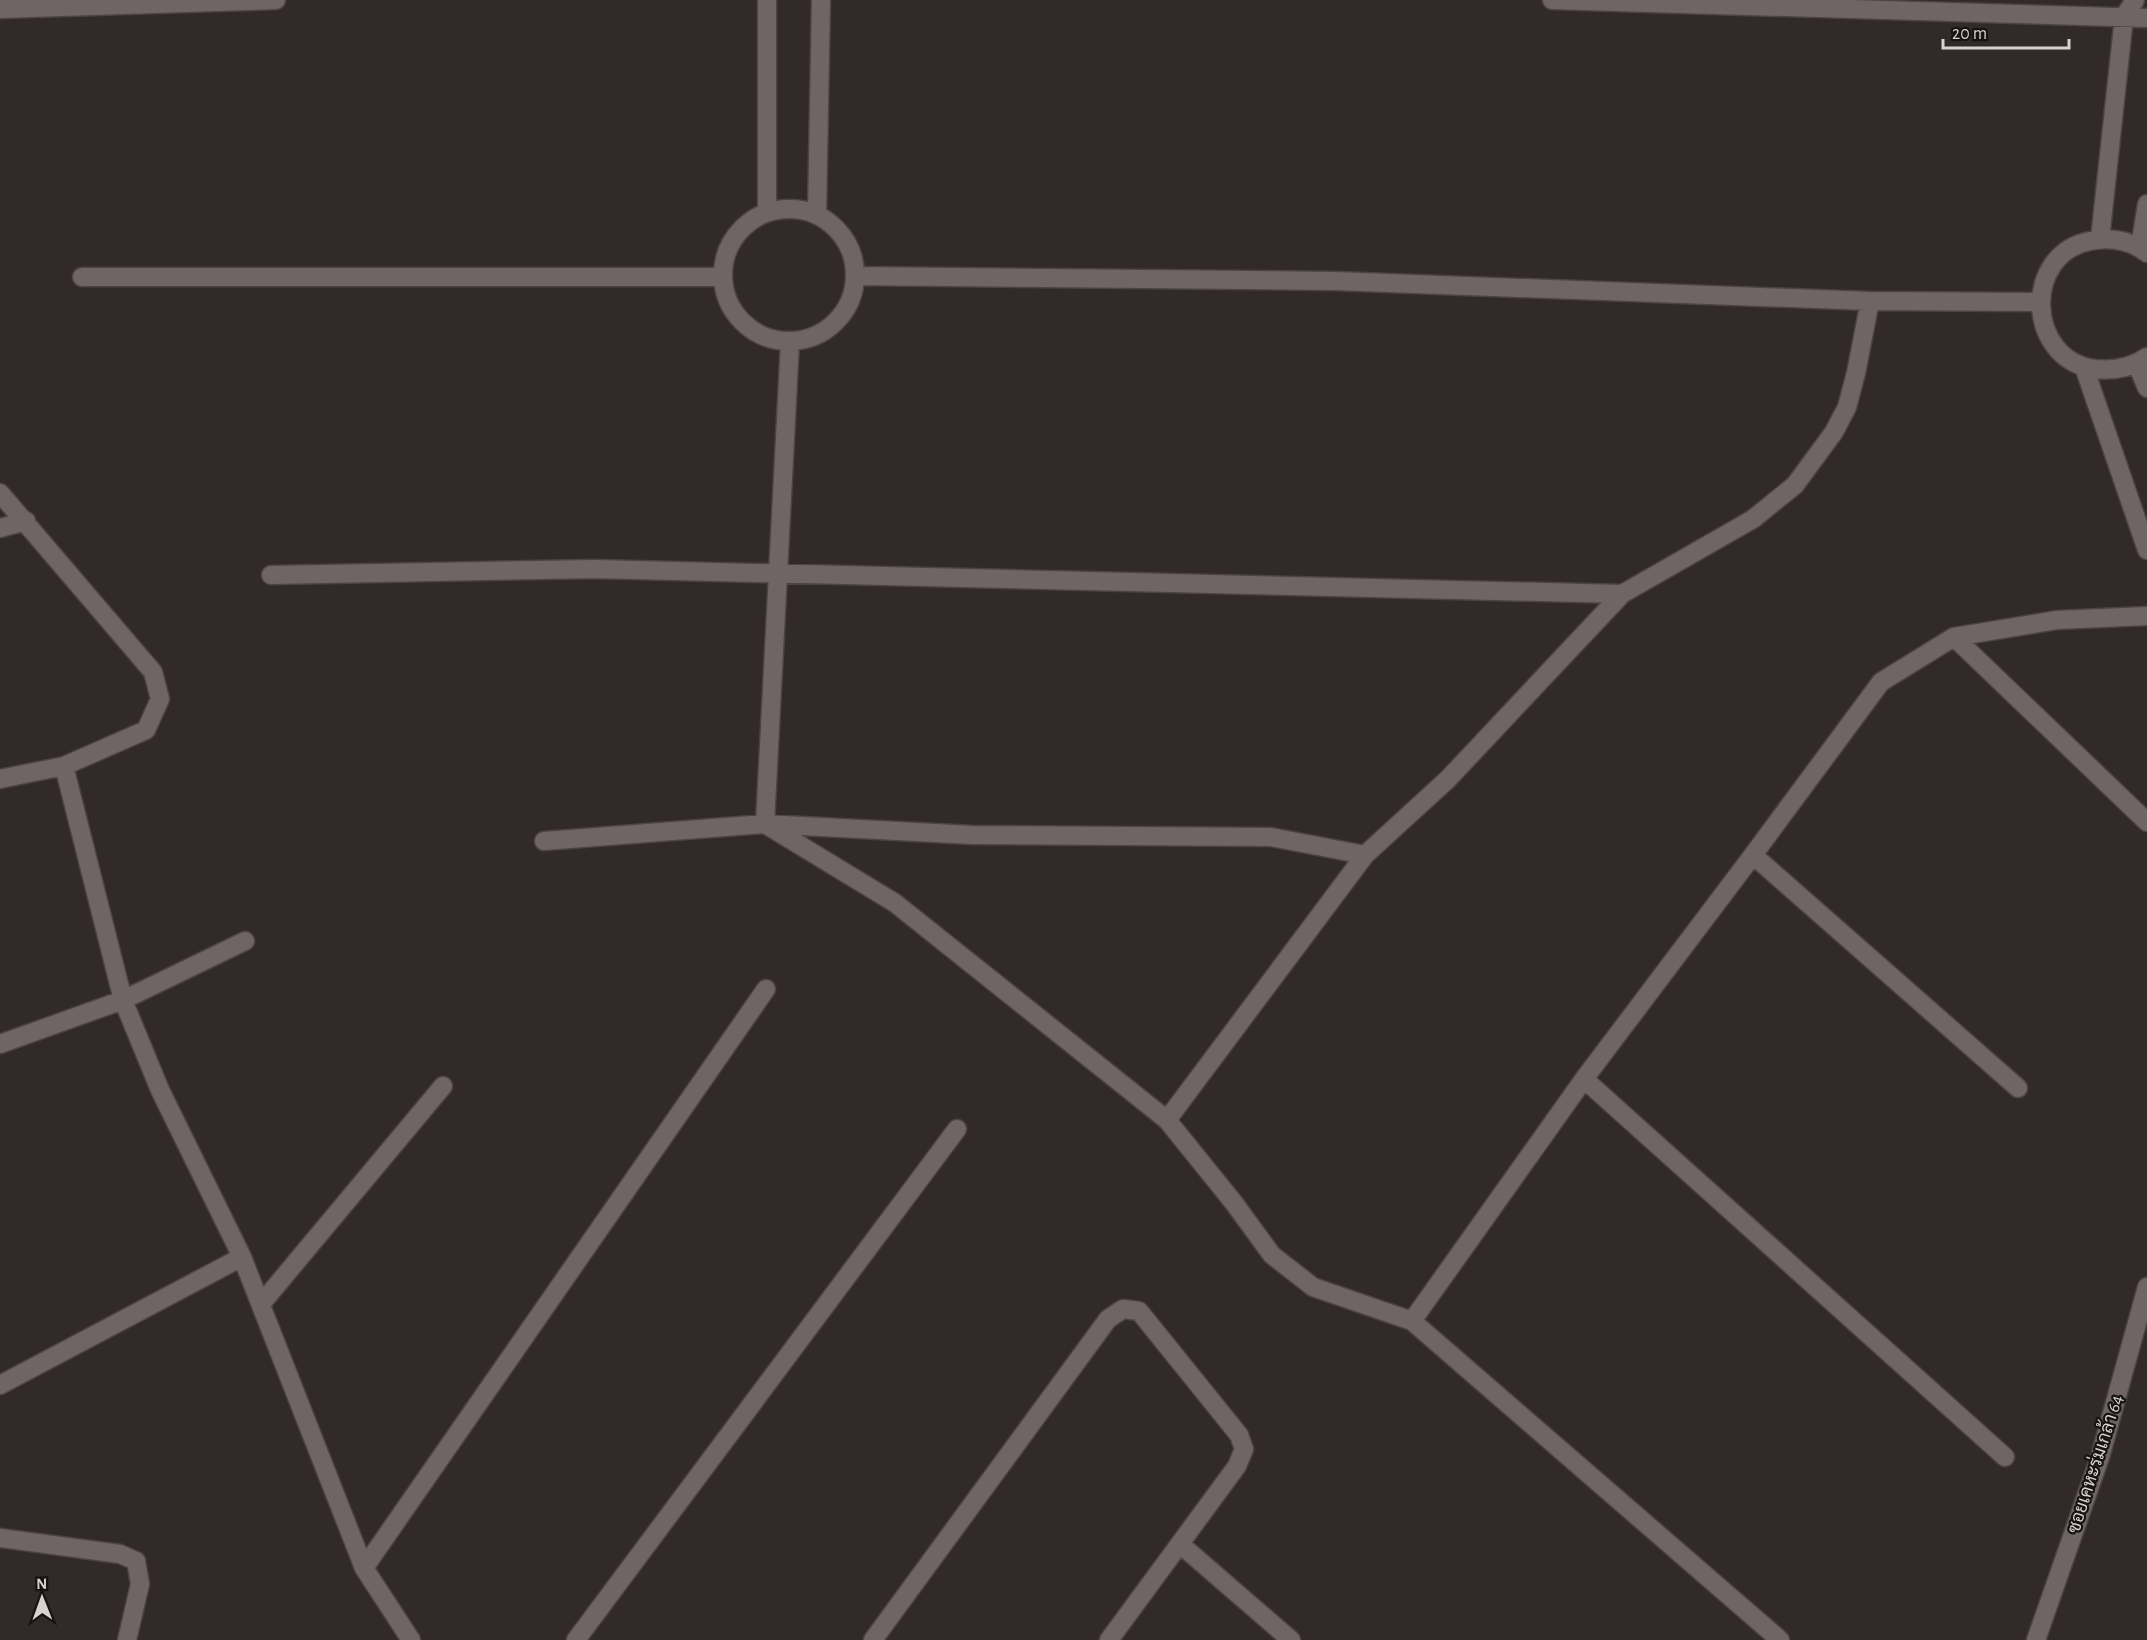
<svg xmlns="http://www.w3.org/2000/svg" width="2147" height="1640" viewBox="0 0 2147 1640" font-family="'Alegreya Sans',Sarabun,sans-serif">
	<rect width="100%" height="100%" fill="#322929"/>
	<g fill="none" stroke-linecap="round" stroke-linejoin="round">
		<defs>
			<path id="minor" d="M767 0V211
				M1552 0 2147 18
				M0 9 276 0
				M723 275a66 66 0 1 1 132 0a66 66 0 1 1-132 0Z
				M817 213 821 0
				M2100 239 2124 17 2135 0
				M2140 248 2147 204
				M2147 253C2130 240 2110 237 2090 241 2022 254 2026 360 2095 369 2114 371 2131 368 2147 357
				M857 276 1335 281 1870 301 2040 302
				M82 277H722
				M790 342 765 824 895 903 1167 1120 1234 1203 1272 1255 1313 1287 1412 1321 1780 1640
				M2137 364 2147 388
				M2084 367 2147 550
				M0 493 153 672 160 699 146 730 64 766 0 779
				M0 528 26 521
				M271 575 594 569 1622 594
				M1954 637 2147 822
				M64 766 123 1000 160 1090 242 1257 364 1568 411 1640
				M544 841 765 824 973 835 1271 837 1365 855
				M1753 855 2018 1088
				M0 1044 123 1000 245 941
				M1584 1079 2005 1457
				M1167 1120 1365 855 1448 779 1622 594 1753 519 1795 485 1834 432 1847 407 1856 373 1870 301
				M261 1304 443 1086
				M1412 1321 1584 1079 1753 855 1881 682 1954 637 2057 620 2147 616
				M0 1385 242 1257
				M0 1538 120 1554 136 1561 140 1584 127 1640
				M1180 1544 1291 1640
				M364 1568 766 989
				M576 1640 957 1129
				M873 1640 1108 1319 1123 1309 1139 1311 1239 1435 1244 1449 1237 1466 1109 1640
				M2036 1640 2100 1457 2147 1287"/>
		</defs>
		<use href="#minor" stroke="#4b4443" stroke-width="21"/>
		<use href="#minor" stroke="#706565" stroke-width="18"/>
	</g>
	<g text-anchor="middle" stroke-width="4.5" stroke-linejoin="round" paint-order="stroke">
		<g font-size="18" fill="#d7d1d0" stroke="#171313">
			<text transform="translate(2095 1464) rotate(-72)" y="6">ซอยเคหะร่มเกล้า 64</text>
		</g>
	</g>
	<g transform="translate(42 1598) rotate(359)" stroke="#171313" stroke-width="4.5" paint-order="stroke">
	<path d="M0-4.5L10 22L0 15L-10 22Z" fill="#d7d1d0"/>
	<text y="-9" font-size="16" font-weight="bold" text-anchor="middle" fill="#d7d1d0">N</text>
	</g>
	<path d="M1943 39v9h126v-9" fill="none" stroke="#d7d1d0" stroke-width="3"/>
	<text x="1952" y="39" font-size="18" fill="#d7d1d0" stroke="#171313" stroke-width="4.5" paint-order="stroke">20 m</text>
</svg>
